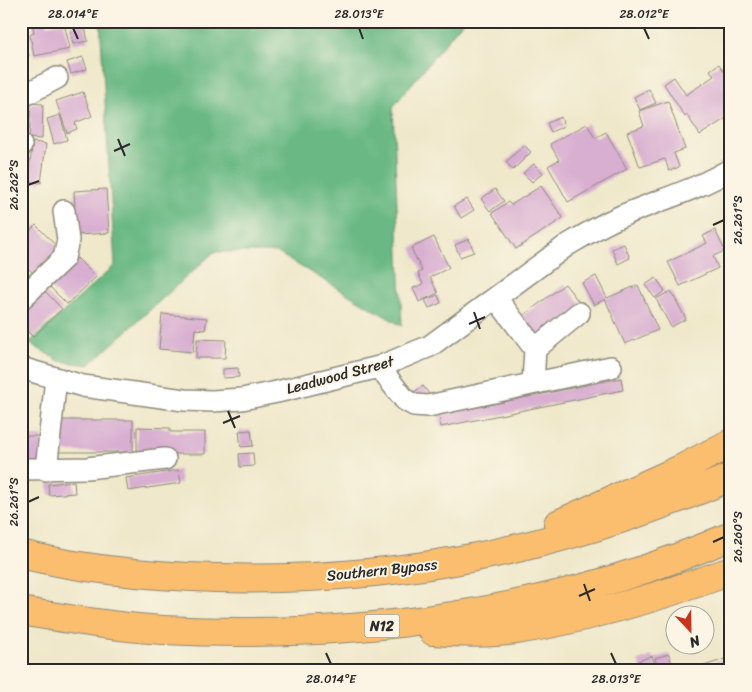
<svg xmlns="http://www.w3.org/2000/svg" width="752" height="692" viewBox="0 0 752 692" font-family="Sriracha,sans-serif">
	<rect width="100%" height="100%" fill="#fcf5e5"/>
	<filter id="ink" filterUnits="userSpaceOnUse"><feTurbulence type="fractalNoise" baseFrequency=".02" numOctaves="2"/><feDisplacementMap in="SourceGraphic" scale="10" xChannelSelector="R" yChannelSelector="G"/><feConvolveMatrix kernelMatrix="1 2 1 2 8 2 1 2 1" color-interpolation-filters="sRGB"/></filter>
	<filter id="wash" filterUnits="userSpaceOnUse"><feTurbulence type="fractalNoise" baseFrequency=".0096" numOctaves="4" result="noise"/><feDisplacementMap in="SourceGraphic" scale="20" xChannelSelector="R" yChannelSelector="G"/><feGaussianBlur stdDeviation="1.12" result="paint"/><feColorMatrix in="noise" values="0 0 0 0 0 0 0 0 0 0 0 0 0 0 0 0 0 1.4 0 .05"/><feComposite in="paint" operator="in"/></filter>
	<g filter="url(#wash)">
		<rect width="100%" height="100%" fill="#efe8cb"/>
		<path fill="#6ab984" stroke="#4a7258" d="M100 21H463L393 107 402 326 276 252H214L89 365 59 361 29 343 115 265Z"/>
		<g id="blocks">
			<path fill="#d8aed1" d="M32 21H46L47 25 64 22 70 49 34 56 30 35 34 33Z
				M84 23 88 41 73 44 70 26Z
				M21 32 29 56 21 58Z
				M83 57 87 69 71 74 67 62Z
				M719 64 731 82V115L700 135 687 115 685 117 664 84 674 77 686 95 714 76 710 70Z
				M649 89 656 103 640 110 634 97Z
				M83 92 92 116 75 123 77 129 67 133 56 101Z
				M668 101 685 149 674 153 679 167 669 171 665 159 640 167 627 132 644 126 639 111Z
				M31 103 43 104 42 139 29 138Z
				M60 115 67 140 54 144 47 119Z
				M561 117 564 126 551 132 547 123Z
				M587 124 595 138 606 132 627 169 568 202 548 166 559 160 550 144Z
				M33 142 46 144 41 183 27 181Z
				M524 145 531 152 513 170 506 162Z
				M534 164 543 173 532 182 523 173Z
				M541 186 563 218 516 249 492 213 508 202 511 205Z
				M106 189 109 233 77 235 71 206H75L74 191Z
				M495 189 504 201 490 211 481 199Z
				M467 199 474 210 461 218 454 206Z
				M36 225 62 252 34 274 21 261V239Z
				M715 230 725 251 713 256 718 268 680 286 668 262 707 243 703 236Z
				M434 237 449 268 430 277 438 293 419 302 413 288 423 284 418 273 422 271 411 248Z
				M469 239 474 252 460 257 455 245Z
				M624 244 630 258 618 264 612 249Z
				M77 258 96 277 67 304 48 285Z
				M21 268 31 279 21 287Z
				M596 276 607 298 638 285 658 330 625 344 605 299 594 305 582 283Z
				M656 278 665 291 655 298 645 285Z
				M565 284 582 306 533 343 516 321Z
				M43 289 62 309 33 337 21 325V310Z
				M671 291 686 319 671 327 656 299Z
				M438 295 441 303 429 308 425 300Z
				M162 314 207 318 205 330 195 329 193 352 159 349Z
				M197 339 226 340 225 358H196Z
				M238 368 239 377 223 378V369Z
				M621 378 623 390 441 427 439 415Z
				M423 386 430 395 419 404 411 394Z
				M58 420H133V452H58Z
				M137 427 170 428V432H205V454H137Z
				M251 430 253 446 241 447 239 431Z
				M21 436H42L41 467 21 466Z
				M253 453 254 466 240 467 239 454Z
				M179 470 181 483 128 491 126 478Z
				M74 481 75 493 49 495 48 484Z
				M669 654 674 670 658 671 655 658Z
				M652 656 657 671H642L638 661Z
				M725 659 729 671H692V670Z"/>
		</g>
	</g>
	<g filter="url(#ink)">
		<use href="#blocks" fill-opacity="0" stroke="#8d8a7b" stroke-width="1"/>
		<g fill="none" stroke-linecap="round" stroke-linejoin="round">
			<defs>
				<path id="minor" d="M21 97 57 78
					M21 145V146
					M496 298 535 349
					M21 299 64 258 68 240 64 211
					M379 367 405 400 414 405 428 406 611 367
					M21 368 83 386 184 400 212 401 242 399 277 392 379 367 430 346 566 246C583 236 599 226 617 218 655 201 695 191 731 169
					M533 383 535 349 579 313
					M21 469 87 468 165 459
					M46 470 56 378"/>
				<path id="highway" d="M558 524 681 469 731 443
					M21 554C84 570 151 576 216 578 399 583 563 549 731 477
					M21 611C68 619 115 627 163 630 356 640 552 614 731 536
					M433 631C461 633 490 634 517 630 590 618 662 596 731 571"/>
			</defs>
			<use href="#minor" stroke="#8d8a7b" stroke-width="24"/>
			<use href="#highway" stroke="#8d8a7b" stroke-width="30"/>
			<use href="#minor" stroke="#fff" stroke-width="21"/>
			<use href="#highway" stroke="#fbbe6e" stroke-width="28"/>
		</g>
	</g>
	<path fill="none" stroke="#2b2b2b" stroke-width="2" d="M73 28 78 39M359 28 363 39M644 28 649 39M118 139 125 156M114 151 130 144M28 185 39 181M713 225 724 220M474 312 480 329M469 324 485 317M228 411 235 428M223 423 240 416M28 502 39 497M713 542 724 537M584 584 590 601M579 596 595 589M326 653 331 664M611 653 616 664"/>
	<g text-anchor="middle" stroke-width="4" stroke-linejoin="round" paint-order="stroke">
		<rect fill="#fcf5e5" stroke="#6a6863" stroke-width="1" x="364.5" y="614.5" width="35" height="23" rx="4"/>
		<g font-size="14" font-weight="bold" fill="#2b2b2b">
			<text x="382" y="631">N12</text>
		</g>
		<g font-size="15" fill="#2b2b2b" stroke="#fcf5e5">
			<text transform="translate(340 375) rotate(-15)" y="5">Leadwood Street</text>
			<text transform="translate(382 570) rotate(-6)" y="5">Southern Bypass</text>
		</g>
	</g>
	<rect width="752" height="692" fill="none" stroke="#fcf5e5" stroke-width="55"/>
	<g transform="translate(690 630) rotate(158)"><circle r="24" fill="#fcf5e5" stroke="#a8a49b"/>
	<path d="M0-4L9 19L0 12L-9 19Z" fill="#c8321e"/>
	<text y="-8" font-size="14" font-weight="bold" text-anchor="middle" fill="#2b2b2b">N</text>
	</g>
	<rect x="28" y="28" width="696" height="636" fill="none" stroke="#2b2b2b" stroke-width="2"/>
	<g font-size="12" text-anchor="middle" fill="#2b2b2b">
		<text x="73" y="18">28.014°E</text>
		<text x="359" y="18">28.013°E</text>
		<text x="644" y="18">28.012°E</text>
		<text transform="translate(14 185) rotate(-90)" y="4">26.262°S</text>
		<text transform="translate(738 220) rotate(-90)" y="4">26.261°S</text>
		<text transform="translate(14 502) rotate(-90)" y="4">26.261°S</text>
		<text transform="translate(738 537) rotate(-90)" y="4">26.260°S</text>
		<text x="331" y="683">28.014°E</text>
		<text x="616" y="683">28.013°E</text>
	</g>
</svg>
